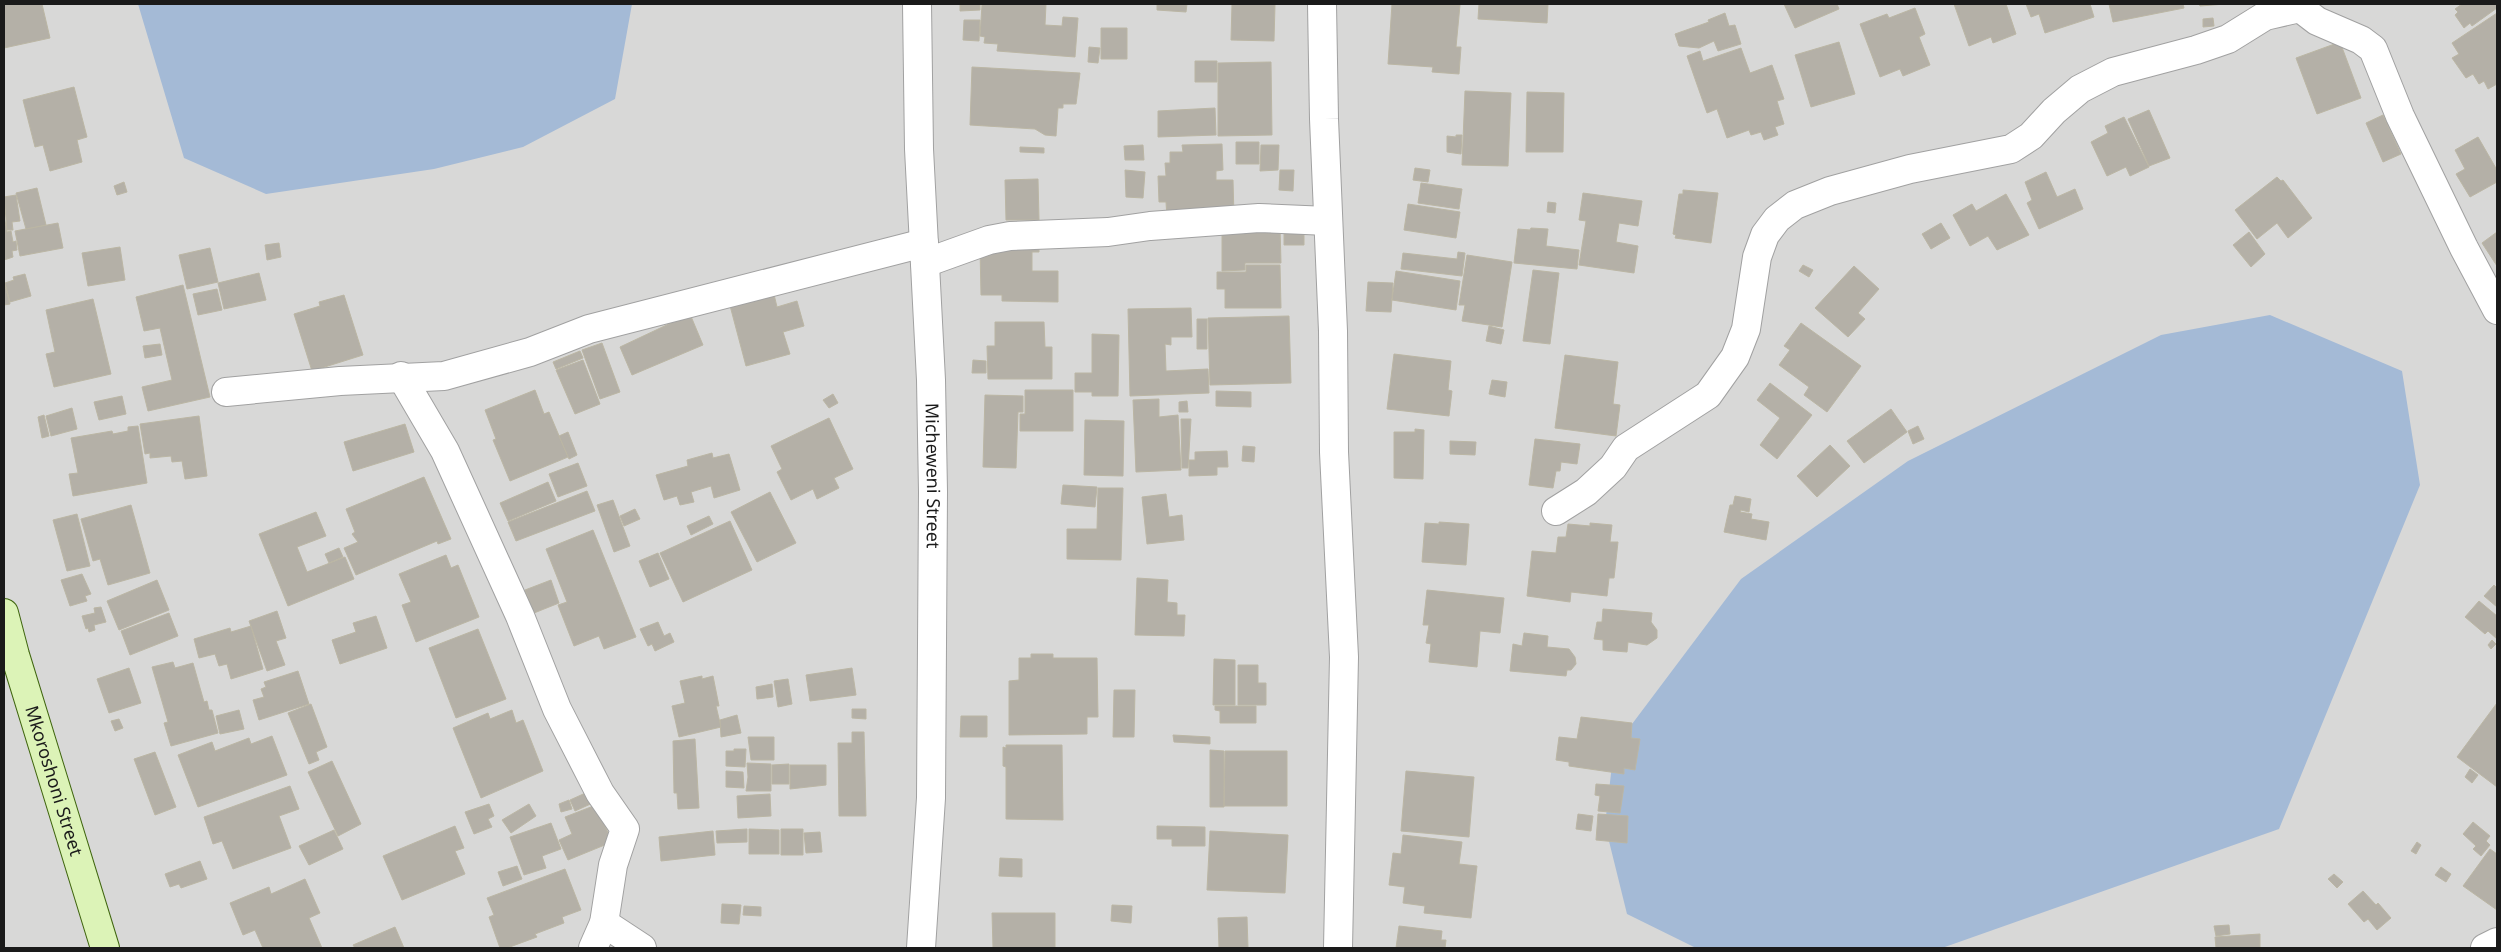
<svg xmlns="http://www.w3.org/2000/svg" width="2501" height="952" viewBox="0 0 2501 952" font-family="'Noto Sans',sans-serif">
	<rect width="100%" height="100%" fill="#ebebe1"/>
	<path fill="#d8d8d7" d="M4 4H2497V948H4Z"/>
	<path fill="#a4bad6" d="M138 4H632L615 99 523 147 434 169 266 194 184 158Z
		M2270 315 2402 371 2420 485 2279 829 1942 948H1696L1627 914 1605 825 1614 748 1741 579 1908 461 2161 335Z"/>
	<path fill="#b4b0a7" stroke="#bbb6a4" d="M4 4H42L50 38 4 48Z
		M960 4H980V10L960 11Z
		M986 4H1046L1045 25 1062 26 1063 17 1078 18 1075 57 997 51 998 44 984 43 985 37 980 36 982 5Z
		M1157 4H1187L1186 12 1157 10Z
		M1232 4H1275L1274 41 1231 40Z
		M1392 4 1460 5 1456 47H1461L1459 74 1432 72 1433 67 1388 64Z
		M1479 4H1548L1547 23 1478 19Z
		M1784 4H1837L1839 9 1795 28Z
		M1954 4H2006L2016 34 1993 43 1991 37 1969 46Z
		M2026 4H2090L2094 17 2045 33 2039 14 2031 17Z
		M2109 4H2183L2184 8 2113 22Z
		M2199 4H2225L2200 6Z
		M2462 4H2497V8L2472 26 2470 23 2464 28 2455 15 2458 12 2455 9Z
		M1915 8 1925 34 1919 37 1930 65 1903 76 1900 69 1880 77 1860 24 1887 14 1889 18Z
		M1725 13 1729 26 1735 25 1741 44 1718 51 1714 41 1699 48 1679 46 1675 34 1709 22 1708 20Z
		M2497 13V84L2488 89 2484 81 2479 84 2473 74 2466 78 2452 58 2459 54 2452 43Z
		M2213 18 2214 26 2203 27V19Z
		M964 20H980L979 41 963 40Z
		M1101 28H1127V59H1101Z
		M1839 42 1855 94 1811 107 1795 55Z
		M2340 42 2361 98 2317 114 2296 58Z
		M1089 47 1100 48 1098 63 1088 62Z
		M1741 48 1750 73 1772 65 1784 99 1777 101 1784 124 1775 127 1778 135 1764 140 1761 132 1751 135 1749 130 1727 138 1717 109 1707 113 1687 56 1700 51 1703 61Z
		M1195 61H1217V82H1195Z
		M1271 62 1272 135 1218 136V63Z
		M972 67 1080 73 1076 104H1063V108H1058L1056 136 1045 135 1035 129 970 125Z
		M74 87 87 137 77 140 82 162 50 171 43 145 35 147 23 100Z
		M1465 91 1511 93 1508 166 1462 165Z
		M1527 92 1564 93 1563 152H1526Z
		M1215 108 1216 135 1158 137V111Z
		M2149 110 2170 158 2149 166 2128 119Z
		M2383 115 2401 154 2383 162 2366 123Z
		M2124 117 2149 167 2130 176 2126 167 2107 176 2091 142 2108 133 2105 126Z
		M1456 135H1462L1461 154 1447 152V136L1456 137Z
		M2478 137 2497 170V182L2470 197 2456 174 2465 169 2455 150Z
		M1236 142H1259V164H1236Z
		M1222 144 1223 170 1216 171V180H1233L1234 217 1167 218 1166 202H1159L1158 176H1166L1165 163H1170V152H1183L1182 145Z
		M1143 145 1144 160H1125L1124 146Z
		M1261 145H1279L1278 170 1260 171Z
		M1020 147 1044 148V153L1020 152Z
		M1415 168 1430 170 1428 182 1413 180Z
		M1125 170 1145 172 1143 198 1126 197Z
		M1280 170H1294L1293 191 1279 190Z
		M2046 172 2057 197 2075 189 2083 209 2039 229 2027 203 2032 200 2025 182Z
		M2277 177 2281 181 2283 180 2312 218 2288 238 2277 223 2257 239 2235 210Z
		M1038 179 1039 220H1006L1005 180Z
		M124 182 127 192 117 195 114 186Z
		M1421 183 1462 189 1459 209 1418 203Z
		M37 188 46 225 26 229 16 193Z
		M1683 190 1718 193 1711 243 1675 238 1676 235 1673 234 1679 194H1683Z
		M1583 193 1642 201 1638 226 1619 223 1616 242 1638 246 1634 273 1579 265 1586 221 1579 220Z
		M2006 194 2029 235 1997 250 1988 236 1970 246 1953 215 1972 204 1976 211Z
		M16 195 20 221 12 222 13 230H7L4 197Z
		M1548 202 1556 203 1555 213 1547 212Z
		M1408 204 1460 212 1456 238 1404 230Z
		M4 215 7 232 11 231 13 242 16 241 17 250 12 251 13 257 4 260Z
		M58 223 63 248 20 256 15 231Z
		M1941 223 1950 238 1931 249 1922 234Z
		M1280 227 1281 263H1245V270L1222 271V228Z
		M1284 228H1304V245H1284Z
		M1531 228 1548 229 1546 246 1579 250 1577 269 1514 263 1518 229 1530 230Z
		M2249 232 2265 254 2251 267 2233 245Z
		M2497 232V266L2482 243Z
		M1039 239V252H1032V271H1058V302L1002 301V295H981L980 248Z
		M279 243 281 257 267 260 265 245Z
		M120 247 125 280 88 286 82 253Z
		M210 248 218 282 187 289 179 255Z
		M1458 252 1465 253 1462 276 1401 269 1403 253 1457 259Z
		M1467 255 1512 262 1502 327 1462 321 1465 305H1459Z
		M1246 265H1280L1281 308H1225V289H1217V272H1246Z
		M1803 265 1813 270 1809 277 1799 271Z
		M1854 266 1879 289 1858 313 1865 319 1848 337 1815 308Z
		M1533 270 1559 273 1550 344 1523 341Z
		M1396 271 1460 281 1456 310 1392 300Z
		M259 273 266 300 224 309 218 283Z
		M25 274 31 296 10 302 5 283 14 280 13 277Z
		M4 282 10 304 4 305Z
		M1368 282 1393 283 1391 312 1366 311Z
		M183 285 210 397 148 411 142 387 172 380 160 328 144 331 136 297Z
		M772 286 777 307 797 301 804 326 783 332 790 354 746 366 728 298Z
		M217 289 222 310 198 315 193 294Z
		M344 295 363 355 312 371 294 314 320 306 319 302Z
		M93 299 111 374 54 387 46 354 55 352 46 310Z
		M1191 308 1192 337H1171V345L1165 344 1166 371 1208 369 1209 393 1130 396 1128 309Z
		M690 314 703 345 632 375 620 347Z
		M1289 316 1291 383 1210 385 1208 318Z
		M1197 319H1207V349H1197Z
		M995 322H1044L1045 347H1052V379H988L987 346H995Z
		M1801 323 1861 366 1827 412 1804 395 1809 387 1779 365 1790 350 1784 346Z
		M1489 326 1504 330 1501 344 1486 341Z
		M1092 334 1119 335 1118 396H1092V392H1075V373H1092Z
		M602 343 620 392 600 399 582 350Z
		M160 344 162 355 145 358 143 346Z
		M580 351 583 358 556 369 553 362Z
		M1394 354 1451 361 1448 390 1452 391 1449 416 1387 409Z
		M1565 355 1618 362 1613 404 1620 405 1616 436 1555 428Z
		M583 360 600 404 575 414 556 370Z
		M973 360 986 361V373H972Z
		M1492 380 1507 382 1505 397 1489 394Z
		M1770 383 1812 415 1777 459 1760 445 1780 418 1757 400Z
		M535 390 544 414 549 412 568 457 510 481 493 440 496 439 485 410Z
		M1025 390H1073V431H1020V414H1025Z
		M1216 391 1251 392V407L1216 406Z
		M833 394 838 403 829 408 823 400Z
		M985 395 1023 396V412H1018L1016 468 983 467Z
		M122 396 126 414 99 420 94 402Z
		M1159 399V417L1178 415 1181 470 1136 472 1133 400Z
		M1187 401 1188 412H1179V402Z
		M72 408 77 429 51 436 46 416Z
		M1891 409 1907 432 1864 463 1847 441Z
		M44 415 49 436 42 438 38 417Z
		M199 416 207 476 185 479 182 461 172 462 171 456 150 458V453L145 454 140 424Z
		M829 418 853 469 834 478 839 488 817 499 813 489 791 500 777 472 782 469 771 446Z
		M1181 419H1191L1188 468H1182Z
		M1085 420 1124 421 1123 476 1084 475Z
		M405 424 414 452 353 471 344 442Z
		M138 426 147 483 73 496 69 474 78 473 71 438 112 431 113 434 128 431V427Z
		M1918 426 1924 439 1913 444 1908 431Z
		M1415 429 1424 430 1423 479 1394 478V432H1415Z
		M568 432 577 455 569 459 559 436Z
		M1535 439 1580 444 1577 464 1561 462 1560 471H1556L1553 488 1529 485Z
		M1450 441 1476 442 1475 455 1450 454Z
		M1830 445 1850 466 1817 497 1797 476Z
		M1243 446 1255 447 1254 462 1242 461Z
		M1227 451 1228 467H1217V475L1189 476V460H1195V452Z
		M712 453 713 458 729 454 740 490 714 498 711 486 691 492 694 502 680 505 677 496 664 500 656 475 688 466 687 460Z
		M578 463 587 486 558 497 549 474Z
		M424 477 451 539 438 544 437 541 356 575 344 548 358 542 352 534 355 532 346 509Z
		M548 482 556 501 508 521 500 503Z
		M1063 485 1097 487 1095 507 1061 504Z
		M1098 488H1123L1121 560 1067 559V529H1097Z
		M587 491 595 511 516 541 508 522Z
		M770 492 796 543 757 562 731 512Z
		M1166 494 1169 517 1182 515 1184 540 1147 544 1142 497Z
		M1735 496 1751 499 1749 512 1741 510 1740 512 1752 514 1751 519 1769 522 1766 540 1724 532 1730 505H1733Z
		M613 500 630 546 614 552 597 505Z
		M131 505 150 573 108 585 100 559 93 561 81 519Z
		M635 509 640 519 624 526 620 516Z
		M316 512 326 536 297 547 307 572 345 557 354 579 288 606 259 534Z
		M77 514 90 566 67 571 53 520Z
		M709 516 713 524 691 535 687 526Z
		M730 521 752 570 683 602 660 553Z
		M1439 522 1469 524 1466 565 1422 562 1425 523 1439 524Z
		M1590 523 1612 525 1610 542H1618L1614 578H1609L1607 596 1571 592 1570 602 1527 596 1532 551 1556 553 1558 537H1566L1568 524 1590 526Z
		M593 530 636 637 604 649 599 636 574 646 558 605 567 602 546 549Z
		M339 548 343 557 329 563 325 554Z
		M658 553 669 579 650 587 639 561Z
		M446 555 451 568 458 565 479 617 416 642 402 605 411 602 399 574Z
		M82 574 91 594 85 596 87 601 70 606 61 580Z
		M1137 578 1168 580 1167 602 1177 603V615H1185L1184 636 1135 635Z
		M157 580 169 610 119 630 107 601Z
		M551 580 559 603 534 613 525 590Z
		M2494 585 2497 588V607L2484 596Z
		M1427 590 1504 598 1500 633 1480 631 1477 667 1429 662 1431 644 1426 643 1429 625H1423Z
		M2479 601 2497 616V639L2488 631 2485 634 2465 617Z
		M101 607 106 622 94 625 95 630 89 632 88 628 86 629 82 616 95 613 94 608Z
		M1603 609 1652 613 1651 622 1657 630V638L1647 645 1628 642 1627 652 1603 650V640L1594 639 1597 622H1602Z
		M277 611 286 638 276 641 285 665 267 671 249 621Z
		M169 613 178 636 130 655 121 631Z
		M376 616 387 648 340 664 332 640 356 632 353 623Z
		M658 622 664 636 670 633 674 642 655 651 652 644 648 646 640 629Z
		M251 626 263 669 231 679 227 664 219 666 215 654 199 658 194 639 230 628 231 632Z
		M478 629 506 699 456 718 429 648Z
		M1524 633 1548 636 1547 647 1569 649 1575 657 1576 664 1571 670H1567L1566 676 1510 671 1513 644 1522 646Z
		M2492 640 2496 644 2491 649 2488 645Z
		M1031 654H1053V658H1097L1098 717H1087V734L1009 735V681L1019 680V658H1031Z
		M1214 659 1235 660V705H1213Z
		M173 662 175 668 193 663 204 702 207 701 209 710H212L218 733 171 746 164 723 168 722 152 667Z
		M1238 665H1258V683H1266V705H1238Z
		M129 668 141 703 109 713 97 679Z
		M852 668 856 695 810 701 806 675Z
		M298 671 309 704 259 720 253 700 264 697 261 689 266 687 264 682Z
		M702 676V679L713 676 719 706H716L721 727 679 737 672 706 685 703 680 681Z
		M788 679 792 704 778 707 774 681Z
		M772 684 773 697 757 699 756 687Z
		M1114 690H1135L1134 737H1113Z
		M2497 703V787L2457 757Z
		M311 704 327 747 316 752 319 760 309 764 288 713Z
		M1215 706H1256V723H1220V711L1215 710Z
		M852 709H866V719L852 718Z
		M239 710 244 729 220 734 216 716Z
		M512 710 516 723 523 720 543 771 481 798 453 728 488 713 490 719Z
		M737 715 741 733 721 737 720 720Z
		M961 716H987V737H960Z
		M1581 717 1632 723 1631 738 1640 739 1635 770 1624 768V774L1569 766V762L1556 760 1559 737 1577 739Z
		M119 719 123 728 115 731 111 721Z
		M852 732H864L866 816H839L838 743H852Z
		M1173 735 1210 737V744L1174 742Z
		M272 736 287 775 198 807 178 755 212 742 215 751 249 738 251 744Z
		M748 737H774V760H751Z
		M695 739 699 808 678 809 677 793H674L673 741Z
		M1006 745H1062L1063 820 1006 819V767L1003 766V747L1006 748Z
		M734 749H746L745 767 726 766V751H734Z
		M1210 750 1224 751V807H1210Z
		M1225 751H1287V806H1224Z
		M155 752 176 807 155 815 134 759Z
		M332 761 361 824 338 836 308 772Z
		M747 763 771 764V791H746L748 777Z
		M789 764V784H772V765Z
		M790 765H826V785L790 789Z
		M2470 769 2478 775 2472 783 2465 777Z
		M726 771 743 772 744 788 726 787Z
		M1406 771 1474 777 1469 837 1401 831Z
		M1596 784 1624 786 1620 813 1598 811 1600 796 1595 795Z
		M290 786 299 809 279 816 291 848 233 869 222 841 213 844 204 817Z
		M590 791 595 802 575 811 570 800Z
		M770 794 771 816 738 818 737 796Z
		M569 800 572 809 561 812 559 804Z
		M489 804 494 816 488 819 492 827 474 834 465 812Z
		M529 804 536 816 511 833 502 820Z
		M596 805 612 842 568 860 559 840 572 834 565 817Z
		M1578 814 1593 816 1591 831 1576 829Z
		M1598 814 1628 816 1627 843 1596 840Z
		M2473 822 2490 836 2486 841 2490 845 2481 856 2473 849 2476 846 2463 834Z
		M551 823 561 849 542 856 546 868 524 875 510 837Z
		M455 826 464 848 455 851 465 874 402 900 383 856Z
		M1157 826 1205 827V846H1172V839H1157Z
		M747 829V842L717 843 716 831Z
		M749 829 779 830V854H749Z
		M781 829H803V855H781Z
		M334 830 343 849 309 865 299 846Z
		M713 831 715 855 661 861 659 837Z
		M1210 831 1288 835 1285 893 1207 890Z
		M820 832 822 852 806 853 804 833Z
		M1403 835 1462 842 1459 864 1477 866 1471 918 1424 913 1425 906 1403 903 1405 887 1389 885 1393 853 1401 854Z
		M2417 842 2421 845 2416 854 2411 851Z
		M2490 849 2497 854V910L2463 886Z
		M1000 858 1022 859V877L999 876Z
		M200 861 207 879 181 888 179 884 170 887 165 874Z
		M517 866 522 879 503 886 498 872Z
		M2441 867 2451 874 2446 882 2435 875Z
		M565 869 581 910 562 917 564 923 535 934 537 937 507 948H500L489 917 494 915 487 898Z
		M2334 874 2343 882 2337 888 2328 879Z
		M305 879 320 913 309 918 322 948H263L255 930 243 935 230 903 269 887 271 894Z
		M2363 891 2376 905 2378 903 2391 918 2377 930 2368 919 2364 922 2348 904Z
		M722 904 741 905 739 924 721 923Z
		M1112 905 1132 906 1131 923 1111 921Z
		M744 906 761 907V916L743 915Z
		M992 913H1055V948H993Z
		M1247 917 1248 948H1219L1218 918Z
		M2229 925 2230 934 2216 936 2214 926Z
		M1399 926 1442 931 1441 940H1446L1445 948H1396Z
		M395 927 404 948H355L353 945Z
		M2260 934V948H2216L2215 937Z"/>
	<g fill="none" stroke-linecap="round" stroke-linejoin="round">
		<defs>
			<g id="street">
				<path id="s1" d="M917 4 919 149 931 380 933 492 931 798 921 948"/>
				<path d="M1322 4 1324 119 1333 331 1334 452 1344 657 1338 948"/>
				<path d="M2299 4 2300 8 2317 21 2361 40 2373 49 2400 116 2464 248 2497 310"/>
				<path d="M925 263 989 240 1010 236 1108 232 1150 226 1259 218 1328 221"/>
				<path d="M401 376 445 451 520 616 557 709 600 793 625 829 613 865 604 923 593 948"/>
				<path d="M226 392 340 381 444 376 530 352 589 329 924 243"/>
				<path d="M1556 511 1586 492 1613 467 1626 448 1708 395 1735 357 1746 329 1757 257 1765 235 1777 219 1795 205 1830 191 1910 169 2011 149 2031 136 2054 111 2080 89 2113 72 2196 50 2228 39 2265 16 2300 8"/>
				<path d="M604 923 642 948"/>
				<path d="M2485 948 2497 942"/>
			</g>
			<g id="secondary">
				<path id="s2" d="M4 613 15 655 105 948"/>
			</g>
		</defs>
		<use href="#street" stroke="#a1a1a1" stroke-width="30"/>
		<use href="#secondary" stroke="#3f650e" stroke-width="30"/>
		<use href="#street" stroke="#fff" stroke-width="28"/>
		<use href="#secondary" stroke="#dcf3b7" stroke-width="28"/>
	</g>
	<g text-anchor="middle" stroke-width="4" stroke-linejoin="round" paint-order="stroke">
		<g font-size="18" fill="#1a1a1a" stroke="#fff">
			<text dy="6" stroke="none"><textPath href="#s1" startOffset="472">Micheweni Street</textPath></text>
			<text dy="6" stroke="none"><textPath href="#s2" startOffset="175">Mkoroshoni Street</textPath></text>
		</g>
	</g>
	<rect width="2501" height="952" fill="none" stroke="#1a1a1a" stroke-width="10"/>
</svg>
